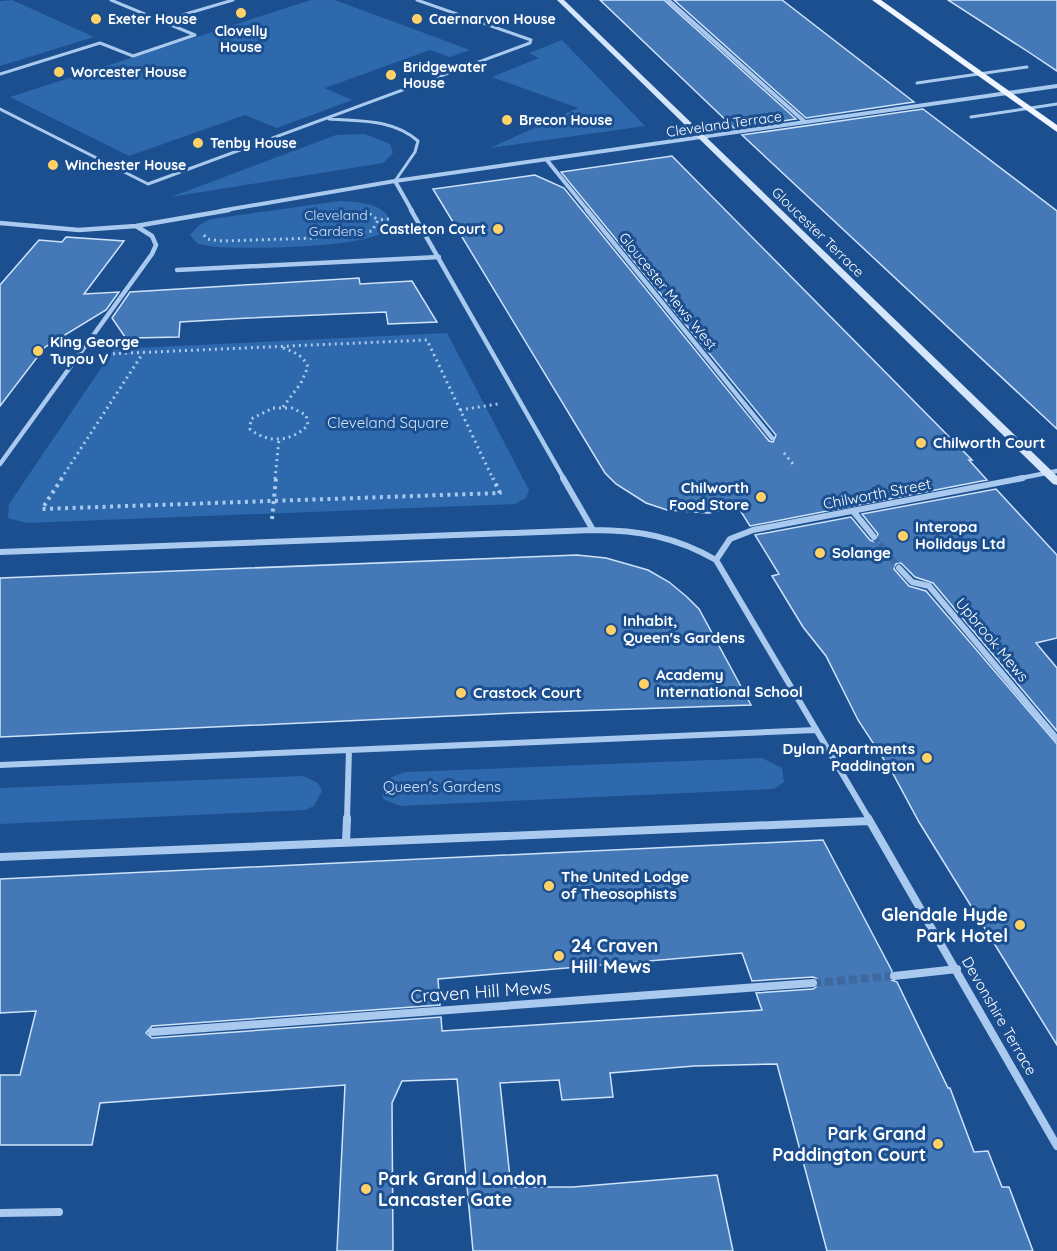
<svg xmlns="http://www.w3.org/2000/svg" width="1057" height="1251" viewBox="0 0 1057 1251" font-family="Quicksand,sans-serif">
	<rect width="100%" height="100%" fill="#1b4f8f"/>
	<path fill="#2e69ad" d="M12 0 94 37 0 66V1Z
		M311 0H335L470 50 450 57 430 50 325 88 352 100 277 128 245 115 129 156 10 97Z
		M562 40 645 126 490 148 578 108 492 77 539 58 529 53Z
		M365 134 390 144 393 153 383 163 171 197 336 135Z
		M340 201C357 202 393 203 390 228 372 249 246 249 215 247L198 244 190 235 199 225 211 219Z
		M447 333 529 490 526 498 515 504 26 523 8 518 9 504 114 349Z
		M762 758 782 768 784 782 774 789 400 806 383 799 382 787 387 779 405 772Z
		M303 776 318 783 322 791 314 806 305 810 0 824V788Z"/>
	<path fill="#4478b7" stroke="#cfe3fa" stroke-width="1.5" fill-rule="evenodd" d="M600 0H664L796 119 734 128Z
		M674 0H782L914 102 806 118Z
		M948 0H1057V71L1030 53Z
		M923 109 1057 211V429L742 135Z
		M672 156 972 460H969L987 480 750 526 738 507 709 513 667 510 646 503 616 484 605 473 433 189 535 175 564 188 769 441 773 442 776 435 561 172Z
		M66 237 124 241 84 294 119 292 106 310 45 347 0 406V285L39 240 62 242Z
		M359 278 360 284 412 281 437 322 388 324 386 312 248 318 180 322 179 337 133 338 125 337 112 318 130 292Z
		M996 489 1057 555V638L1036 643 1057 668V731L933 583 915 577 901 563 896 564 894 569 909 586 926 591 1057 744V1045L919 822 892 772 858 720 826 656 803 627 772 576 779 574 755 535 851 517 870 540 875 542 878 534 862 514Z
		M577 555 606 558 648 570 669 582 687 597 699 609 751 705 515 713 0 737V578Z
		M823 840 892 971 889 979 897 982 948 1088H950L974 1152 988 1151 1002 1187H1009L1033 1251H827L777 1064 694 1066 610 1073 613 1097 562 1100 559 1080 500 1083 511 1187H573L717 1175 733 1251H473L457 1079 402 1081 392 1103 393 1251H337L345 1085 100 1103 92 1145H0V1075H20L36 1011 0 1013V879ZM742 953 752 981 813 977 818 979 819 985 813 989 756 993 762 1010 442 1031 441 1017 152 1038 146 1033 152 1026 440 1005 438 979Z"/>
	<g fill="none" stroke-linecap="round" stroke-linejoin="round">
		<path stroke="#3d69a0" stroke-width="6" stroke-dasharray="6 3" stroke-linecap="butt" d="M874 537 899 568"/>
		<path stroke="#3d69a0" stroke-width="8" stroke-dasharray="8 4" stroke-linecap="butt" d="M813 983 894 976"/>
		<path stroke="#a9c9ee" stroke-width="2" stroke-dasharray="1.5 3" stroke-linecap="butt" d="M364 209 367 211"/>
		<path stroke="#a9c9ee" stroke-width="3" stroke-dasharray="2 4" stroke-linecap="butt" d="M365 210 378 220
			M204 235 207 239 222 241 317 238
			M340 237 372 231 378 220 390 219
			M283 348C294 352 303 355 308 367L301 383 283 407
			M107 354 427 340 493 479
			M273 408H292L306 415 308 425C292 442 268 444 250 429L251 419Z
			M460 410 498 404
			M784 453 793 464
			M61 479 143 353
			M275 479 279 439"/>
		<path stroke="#a9c9ee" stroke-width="4" stroke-dasharray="3 4.5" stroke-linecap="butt" d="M62 478 42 509 500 493 493 478
			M272 519 276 478"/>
		<path stroke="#a9c9ee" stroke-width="3" d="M162 21 233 0
			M0 74 100 43 133 56 195 35 111 0
			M917 83 1027 67
			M0 109 148 184 530 43 531 40 417 0
			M971 117 1057 104
			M329 119C360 121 393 119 418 141L415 152 395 181"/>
		<path stroke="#a9c9ee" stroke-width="4" d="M668 0 805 122
			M546 159 588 211
			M395 181 412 211
			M220 211 395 181 1057 86"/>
		<path stroke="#a9c9ee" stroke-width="4.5" d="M411 210 564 479
			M587 210 772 438
			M0 223 79 230 136 226 229 210
			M177 270 439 257
			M0 464 152 254 156 245 152 236 136 226
			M1016 479 1057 471"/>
		<path stroke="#a9c9ee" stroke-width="6" d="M563 478 593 530
			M853 511 874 537
			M0 552 593 530C639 530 676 537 716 560L869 819
			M716 560 730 539 753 530 1023 478
			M899 568 912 582 929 586 1057 739
			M0 765 816 730
			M347 819 349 750"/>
		<path stroke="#a9c9ee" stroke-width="8" d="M868 818 1057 1146
			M346 842 347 818
			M0 857 869 821
			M894 976 957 969
			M152 1032 813 983
			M0 1213 59 1212"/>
		<path fill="#d6e6fa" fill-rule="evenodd" d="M557 0H564L1057 476V485L1053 484Z"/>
		<path fill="#f0f6ff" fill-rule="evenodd" d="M872 0H881L1057 125V132Z"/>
	</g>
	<g fill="#ffd166" stroke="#1b4f8f" stroke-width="2">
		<circle cx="241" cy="13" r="6"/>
		<circle cx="96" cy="19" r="6"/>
		<circle cx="417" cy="19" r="6"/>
		<circle cx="59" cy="72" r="6"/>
		<circle cx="391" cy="75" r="6"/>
		<circle cx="507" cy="120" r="6"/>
		<circle cx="198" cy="143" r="6"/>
		<circle cx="53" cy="165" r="6"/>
		<circle cx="498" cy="229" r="6"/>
		<circle cx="38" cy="351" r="6"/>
		<circle cx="921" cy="443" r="6"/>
		<circle cx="761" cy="497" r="6"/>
		<circle cx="903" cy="536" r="6"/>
		<circle cx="820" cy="553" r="6"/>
		<circle cx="611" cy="630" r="6"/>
		<circle cx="644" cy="684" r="6"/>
		<circle cx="461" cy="693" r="6"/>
		<circle cx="927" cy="758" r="6"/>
		<circle cx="549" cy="886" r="6"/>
		<circle cx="1020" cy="925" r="6"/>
		<circle cx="559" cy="956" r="6"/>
		<circle cx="938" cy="1144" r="6"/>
		<circle cx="366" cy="1189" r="6"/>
	</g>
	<g text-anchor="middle" stroke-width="6" stroke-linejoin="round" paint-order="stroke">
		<g font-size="14" font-weight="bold" fill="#fff" stroke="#1b4f8f" text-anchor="start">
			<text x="108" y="24">Exeter House</text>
			<text x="429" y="24">Caernarvon House</text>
			<text x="241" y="36" text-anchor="middle">Clovelly<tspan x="241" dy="16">House</tspan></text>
			<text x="403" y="72">Bridgewater<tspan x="403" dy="16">House</tspan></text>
			<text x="71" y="77">Worcester House</text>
			<text x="519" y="125">Brecon House</text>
			<text x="210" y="148">Tenby House</text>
			<text x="65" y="170">Winchester House</text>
			<text x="486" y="234" text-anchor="end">Castleton Court</text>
		</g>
		<g font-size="14" fill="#fff" stroke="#1b4f8f">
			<text transform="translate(724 124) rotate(-8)" y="5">Cleveland Terrace</text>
			<text transform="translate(818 232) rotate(44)" y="5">Gloucester Terrace</text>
			<text transform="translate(668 291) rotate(51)" y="5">Gloucester Mews West</text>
		</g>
		<g font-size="14" fill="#cfe3fa" stroke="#1b4f8f">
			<text x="336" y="220">Cleveland<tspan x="336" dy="16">Gardens</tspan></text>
		</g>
		<g font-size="15" font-weight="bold" fill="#fff" stroke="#1b4f8f" text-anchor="start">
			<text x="50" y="347">King George<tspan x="50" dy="17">Tupou V</tspan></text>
			<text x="933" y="448">Chilworth Court</text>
			<text x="749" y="493" text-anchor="end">Chilworth<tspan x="749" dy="17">Food Store</tspan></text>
			<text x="915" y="532">Interopa<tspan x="915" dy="17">Holidays Ltd</tspan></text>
			<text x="832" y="558">Solange</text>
			<text x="623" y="626">Inhabit,<tspan x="623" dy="17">Queen's Gardens</tspan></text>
			<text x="656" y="680">Academy<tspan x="656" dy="17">International School</tspan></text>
			<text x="473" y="698">Crastock Court</text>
			<text x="915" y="754" text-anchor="end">Dylan Apartments<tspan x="915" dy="17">Paddington</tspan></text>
			<text x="561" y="882">The United Lodge<tspan x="561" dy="17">of Theosophists</tspan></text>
		</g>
		<g font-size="15" fill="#cfe3fa" stroke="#1b4f8f">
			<text x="388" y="428">Cleveland Square</text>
			<text x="442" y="792">Queen's Gardens</text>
		</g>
		<g font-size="15" fill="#fff" stroke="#1b4f8f">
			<text transform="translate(877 494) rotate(-11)" y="5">Chilworth Street</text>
			<text transform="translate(992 640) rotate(50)" y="5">Upbrook Mews</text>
			<text transform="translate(999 1016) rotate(60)" y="5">Devonshire Terrace</text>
		</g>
		<g font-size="18" font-weight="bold" fill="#fff" stroke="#1b4f8f" text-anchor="end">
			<text x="1008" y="921">Glendale Hyde<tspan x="1008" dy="21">Park Hotel</tspan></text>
			<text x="571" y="952" text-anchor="start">24 Craven<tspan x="571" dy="21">Hill Mews</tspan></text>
			<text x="926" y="1140">Park Grand<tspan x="926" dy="21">Paddington Court</tspan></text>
			<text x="378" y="1185" text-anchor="start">Park Grand London<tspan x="378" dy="21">Lancaster Gate</tspan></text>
		</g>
		<g font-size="18" fill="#fff" stroke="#1b4f8f">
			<text transform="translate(481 992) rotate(-4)" y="6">Craven Hill Mews</text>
		</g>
	</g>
</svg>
